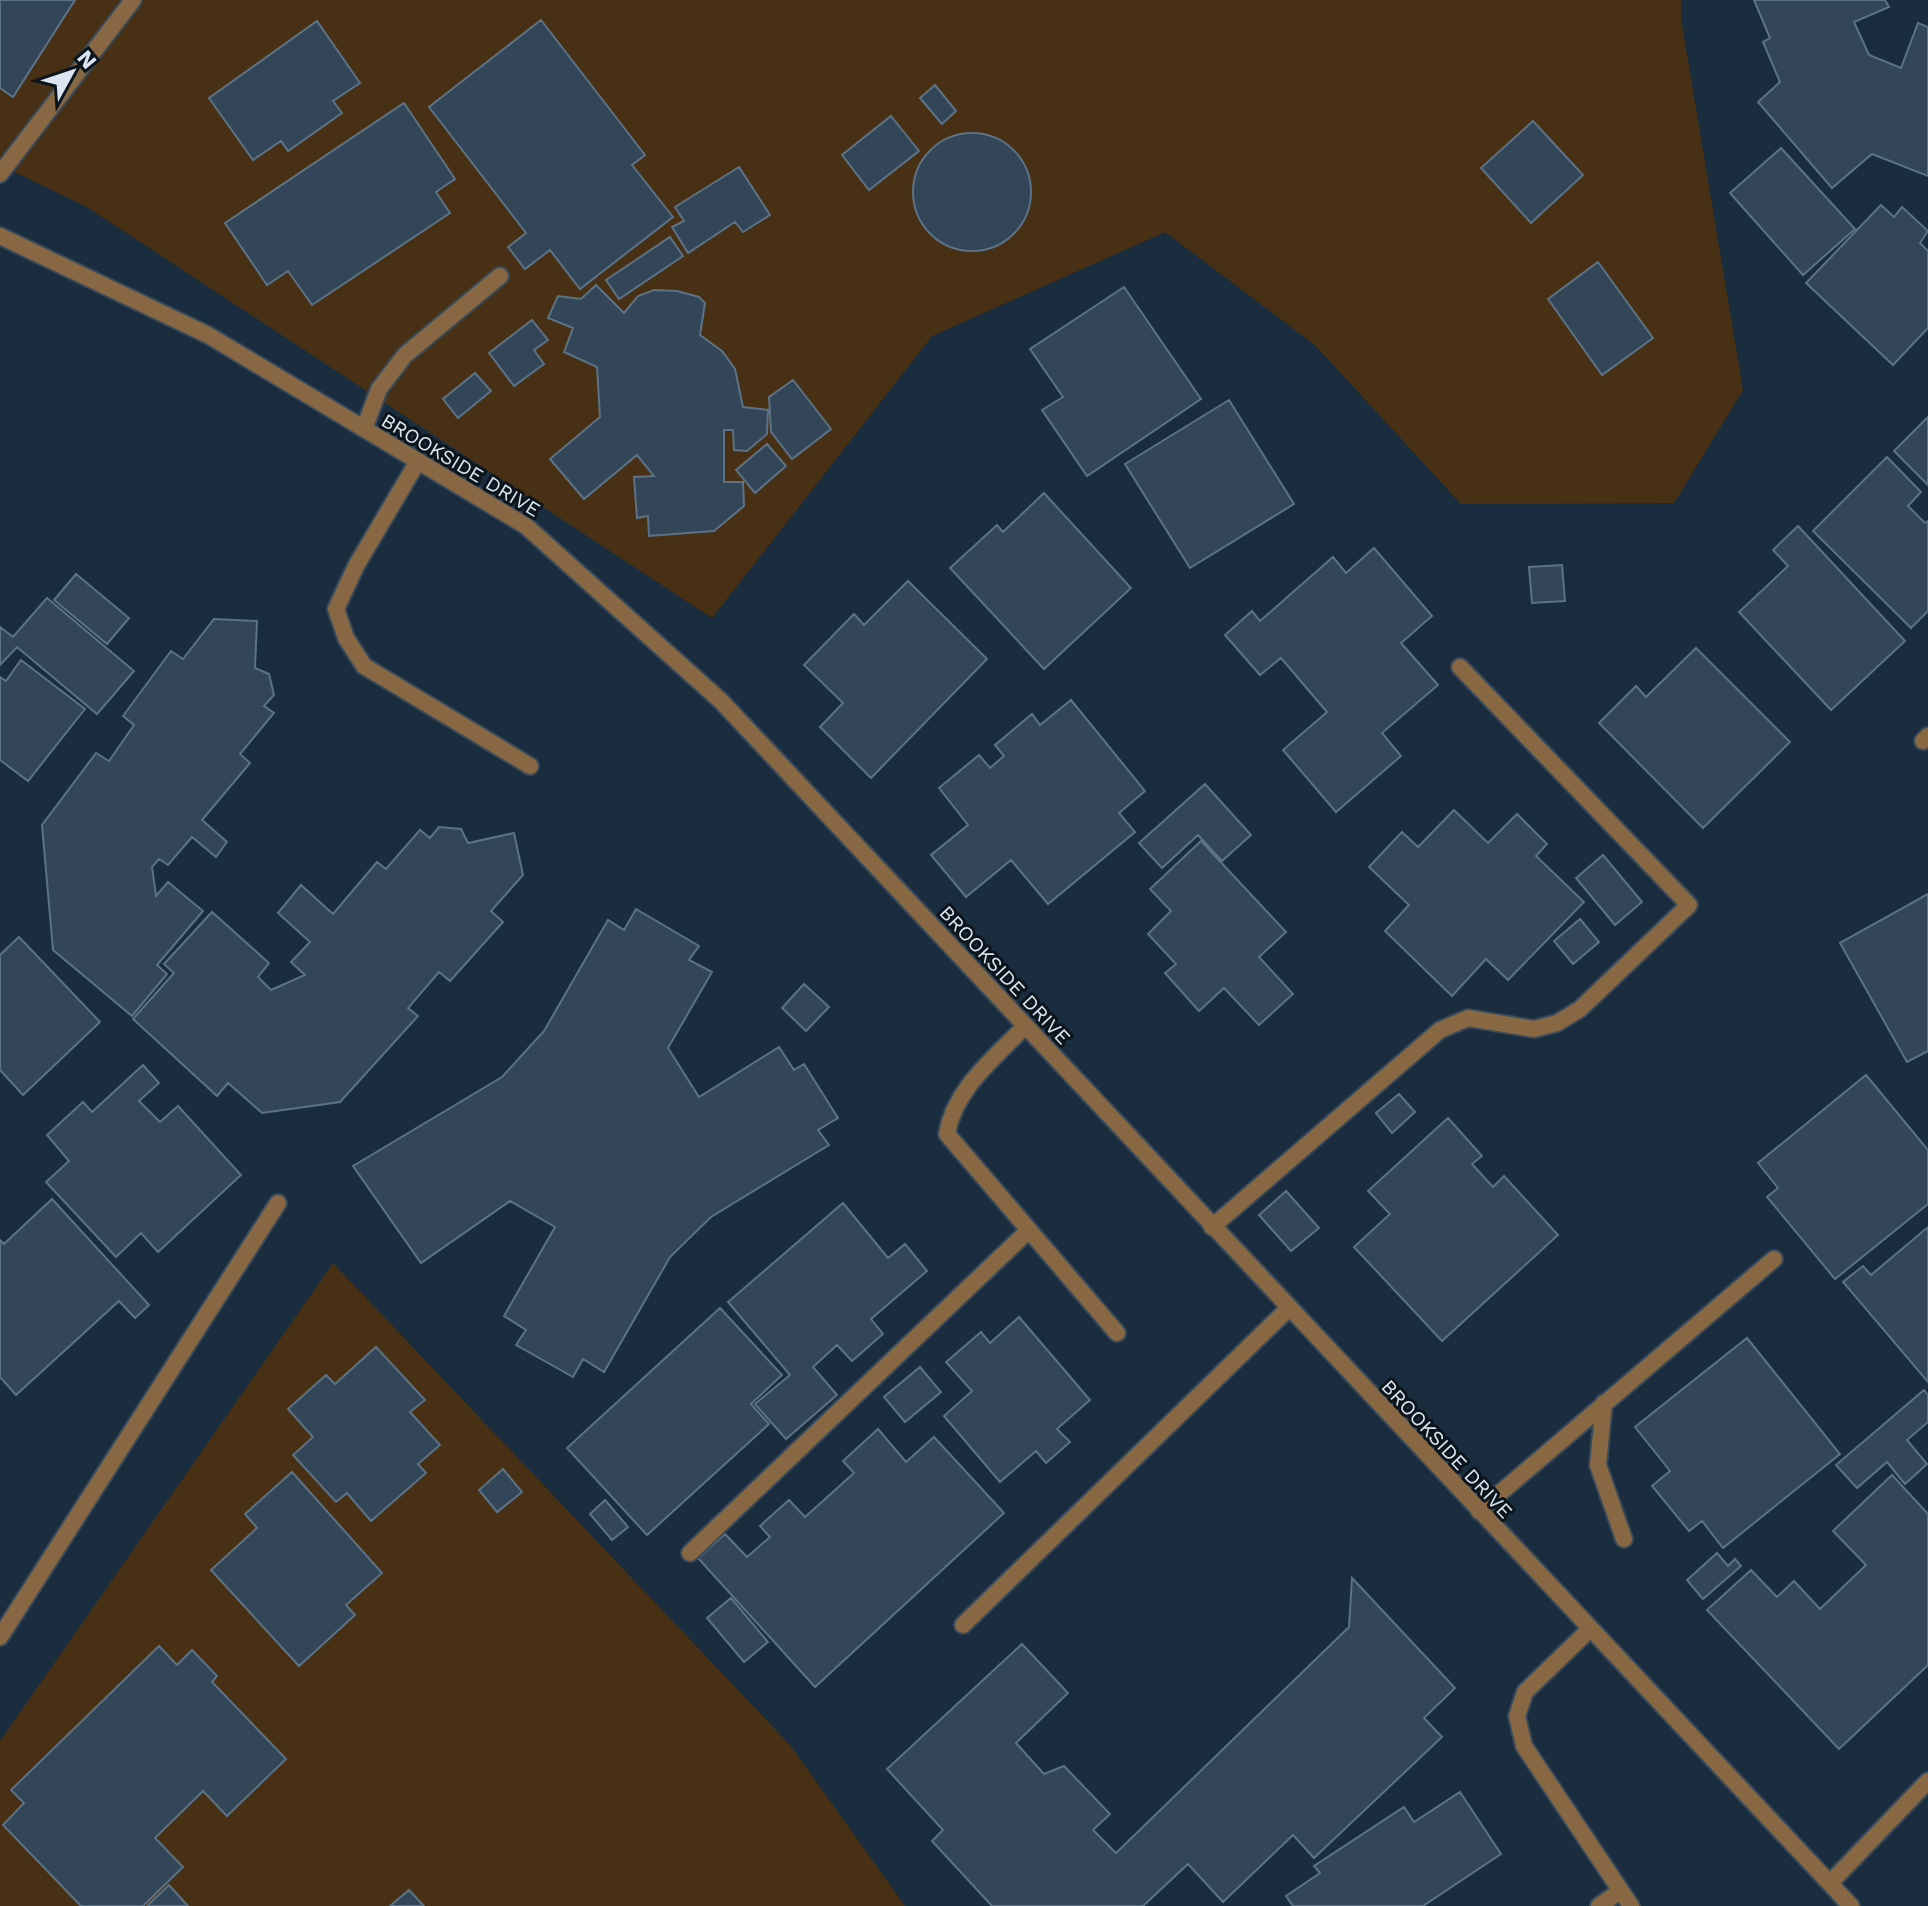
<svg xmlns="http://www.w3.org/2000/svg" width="1928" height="1906" viewBox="0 0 1928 1906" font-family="'Work Sans',sans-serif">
	<rect width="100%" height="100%" fill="#1a2d3e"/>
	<path fill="#483014" d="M0 0H1681V19L1743 390 1674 503 1461 504 1315 345 1165 232 932 336 712 618 87 207 0 165Z
		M333 1263 790 1745 905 1906H0V1741Z"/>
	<path fill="#324658" stroke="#5c7285" stroke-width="2" d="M0 0H75L13 97 0 88Z
		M1754 0H1885L1889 7 1854 22 1869 55 1901 68 1918 23 1928 27V176L1872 154 1832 188 1758 102 1780 82 1763 42 1770 38Z
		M541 20 645 155 632 165 673 217 580 289 550 250 525 269 508 247 526 233 429 107Z
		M317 21 360 83 333 101 342 113 288 151 281 141 253 160 209 98Z
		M935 85 956 111 942 124 920 98Z
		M404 103 455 179 436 192 450 213 312 305 288 271 267 285 225 223Z
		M891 116 919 151 869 190 842 155Z
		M1533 121 1583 175 1531 223 1481 168Z
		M913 192a59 59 0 1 1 118 0a59 59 0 1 1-118 0Z
		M1781 148 1855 229 1803 275 1730 193Z
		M739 167 770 215 743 232 735 222 688 253 672 227 684 221 675 207Z
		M1881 205 1894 217 1902 207 1928 231 1920 243 1928 251V328L1893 365 1806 283Z
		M670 237 683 256 619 299 606 280Z
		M1598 262 1653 338 1602 375 1548 299Z
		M596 285 624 313 638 296 654 290 677 291 699 297 705 303 700 335 722 351 735 369 743 407 768 410 767 434 747 451 734 450 733 430H724V482H743L744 506 714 531 649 536 648 516 637 518 634 477 654 476 637 455 584 499 550 459 600 417 597 367 564 352 573 328 548 318 558 296 581 299Z
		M1124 287 1201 399 1087 476 1042 410 1063 397 1030 349Z
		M532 320 548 340 534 350 544 364 514 386 489 353Z
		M475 373 491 391 458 418 443 399Z
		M793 380 831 429 792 459 771 432 769 397Z
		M1229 400 1294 504 1190 568 1125 464Z
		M1928 417V485L1894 451Z
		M767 444 786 466 755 493 736 470Z
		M1887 457 1921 492 1908 506 1925 523 1928 521V611L1911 628 1813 531Z
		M1044 493 1131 588 1044 669 950 568 997 525 1003 532Z
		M1798 526 1905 641 1831 710 1739 612 1788 566 1773 550Z
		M1374 548 1432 616 1401 643 1438 685 1382 733 1401 756 1336 812 1283 750 1327 712 1281 658 1260 675 1225 635 1252 611 1260 621 1333 557 1346 573Z
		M1562 565 1565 601 1532 603 1529 567Z
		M76 574 129 618 107 644 54 600Z
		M908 581 987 659 871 778 820 727 843 703 804 665 854 614 864 625Z
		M47 598 134 671 97 714 17 647 0 665V627L13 637Z
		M214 619 257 621 255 668 269 674 274 695 264 706 274 713 240 754 250 763 202 820 227 842 216 857 192 837 168 865 159 859 152 867 156 896 168 882 203 911 157 965 167 974 132 1016 53 950 42 825 96 753 109 761 134 725 123 716 171 651 183 659Z
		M1696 648 1790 742 1703 828 1599 723 1636 686 1646 697Z
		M21 660 85 709 28 781 0 760V677L6 681Z
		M1071 700 1145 791 1119 813 1135 832 1048 904 1011 860 966 897 931 855 968 825 939 788 979 755 990 768 1004 756 995 745 1032 714 1040 725Z
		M1205 784 1251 835 1222 861 1198 835 1162 868 1139 843Z
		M1454 810 1488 843 1517 814 1547 844 1536 856 1584 902 1508 980 1486 959 1452 996 1385 931 1409 905 1369 867 1402 832 1418 847Z
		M439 827 461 829 468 843 514 833 523 875 491 911 503 922 450 981 439 972 408 1008 418 1016 340 1102 262 1113 228 1083 217 1096 133 1019 174 973 164 964 212 912 269 963 258 977 271 990 305 975 291 962 310 942 278 913 301 885 333 914 377 862 386 869 420 830 430 838Z
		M1201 841 1286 932 1259 957 1293 994 1259 1025 1224 988 1199 1011 1165 973 1176 964 1148 934 1171 911 1150 889Z
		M1603 855 1642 902 1615 925 1576 878Z
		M1928 894V1051L1907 1062 1840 943Z
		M636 909 699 946 689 960 712 972 668 1048 699 1097 779 1047 794 1070 804 1064 838 1118 818 1130 829 1145 711 1217 670 1257 604 1372 583 1359 573 1377 516 1345 526 1330 504 1316 555 1227 510 1201 421 1263 353 1166 502 1077 544 1031 608 920 624 930Z
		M1580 919 1599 942 1573 964 1554 941Z
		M19 937 100 1022 23 1095 0 1070V955Z
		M804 984 829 1007 806 1031 782 1008Z
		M143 1065 159 1083 139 1101 160 1122 178 1106 241 1175 158 1252 141 1233 116 1257 46 1182 69 1161 47 1135 83 1102 92 1112Z
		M1866 1075 1928 1150V1204L1835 1279 1767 1197 1778 1188 1758 1163Z
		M1399 1094 1415 1112 1392 1133 1376 1113Z
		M1448 1118 1482 1156 1472 1164 1493 1187 1504 1176 1558 1235 1442 1341 1354 1247 1390 1214 1368 1191Z
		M1286 1191 1319 1228 1291 1251 1259 1215Z
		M52 1199 149 1305 135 1318 119 1301 16 1395 0 1377V1240L4 1244Z
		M843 1203 888 1258 905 1244 927 1271 871 1319 883 1334 852 1361 837 1345 813 1367 837 1395 786 1439 755 1404 790 1375 728 1302Z
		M1928 1227V1382L1843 1282 1863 1266 1871 1275Z
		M720 1308 782 1375 751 1404 769 1424 647 1535 567 1448Z
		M1019 1317 1090 1400 1057 1429 1070 1442 1046 1463 1036 1451 1000 1482 944 1416 972 1391 946 1362 981 1332 990 1343Z
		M1747 1338 1840 1454 1723 1548 1702 1521 1689 1531 1652 1486 1670 1471 1635 1427Z
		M376 1347 425 1400 410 1412 440 1445 418 1464 426 1473 371 1521 347 1493 336 1502 293 1455 313 1437 288 1409 326 1375 335 1384Z
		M920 1367 941 1392 905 1422 884 1397Z
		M1924 1390 1928 1395V1422L1907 1440 1927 1464 1905 1484 1887 1462 1857 1488 1836 1465Z
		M878 1429 906 1462 934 1437 1004 1513 815 1687 698 1558 725 1534 747 1557 770 1537 760 1526 789 1500 805 1517 854 1473 843 1461Z
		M503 1469 522 1492 497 1512 479 1490Z
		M292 1472 382 1573 346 1605 355 1615 299 1666 211 1570 257 1528 245 1514Z
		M1892 1475 1928 1514V1665L1839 1749 1707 1610 1751 1570 1777 1597 1794 1581 1820 1609 1866 1565 1833 1531Z
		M605 1500 628 1527 612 1540 590 1514Z
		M1717 1553 1728 1566 1735 1559 1741 1566 1703 1599 1687 1580Z
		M1352 1578 1455 1688 1424 1718 1442 1737 1314 1858 1293 1835 1223 1902 1188 1864 1143 1906H992L932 1841 943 1830 887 1769 1022 1644 1068 1693 1016 1743 1044 1774 1064 1766 1110 1814 1093 1830 1116 1853 1349 1627Z
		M731 1598 768 1642 744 1662 707 1618Z
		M159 1646 177 1665 192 1650 217 1676 212 1682 286 1759 227 1816 203 1791 155 1838 183 1867 143 1906H81L3 1825 24 1803 11 1790Z
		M1460 1792 1501 1854 1423 1906H1293L1286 1896 1320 1873 1314 1866 1404 1807 1414 1822Z
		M169 1885 188 1906H147Z
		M409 1890 424 1906H390Z"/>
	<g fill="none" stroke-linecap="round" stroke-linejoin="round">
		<defs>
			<path id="service" d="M364 429 379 389 405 355 500 276
				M418 461 356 566 336 609 346 638 364 666 530 766
				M1923 741 1928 736
				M1025 1026C995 1058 954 1089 947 1134L1117 1333
				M1212 1227 1440 1030 1468 1018 1534 1029 1557 1023 1580 1009 1689 905 1460 667
				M1604 1403 1598 1465 1624 1539
				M1479 1511 1774 1259
				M690 1553 1029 1230
				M963 1625 1289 1308
				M1590 1629 1525 1692 1517 1716 1524 1746 1631 1906
				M1599 1906 1620 1891"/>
			<path id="minor" d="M0 174 133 0
				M0 1637 278 1203
				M1830 1883 1928 1781"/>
			<path id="tertiary" d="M0 236 208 335 526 526 721 701 1851 1906"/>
		</defs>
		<use href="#service" stroke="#394a5a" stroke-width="20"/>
		<use href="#minor" stroke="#394a5a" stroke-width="20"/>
		<use href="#tertiary" stroke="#394a5a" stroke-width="20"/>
		<use href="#service" stroke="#886843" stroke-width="16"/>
		<use href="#minor" stroke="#886843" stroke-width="16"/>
		<use href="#tertiary" stroke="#886843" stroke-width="16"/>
	</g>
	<g text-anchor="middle" stroke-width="6" stroke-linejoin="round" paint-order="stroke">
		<g font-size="20" fill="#dae5f0" stroke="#0c151c">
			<text transform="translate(461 465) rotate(31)" y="7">BROOKSIDE DRIVE</text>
			<text transform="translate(1005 975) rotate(47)" y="7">BROOKSIDE DRIVE</text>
			<text transform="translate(1447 1449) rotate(47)" y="7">BROOKSIDE DRIVE</text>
		</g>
	</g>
	<g transform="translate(72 72) rotate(50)" stroke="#0c151c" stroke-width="6" paint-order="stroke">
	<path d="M0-6L14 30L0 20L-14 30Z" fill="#dae5f0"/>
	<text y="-12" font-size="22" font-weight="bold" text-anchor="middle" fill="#dae5f0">N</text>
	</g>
</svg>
